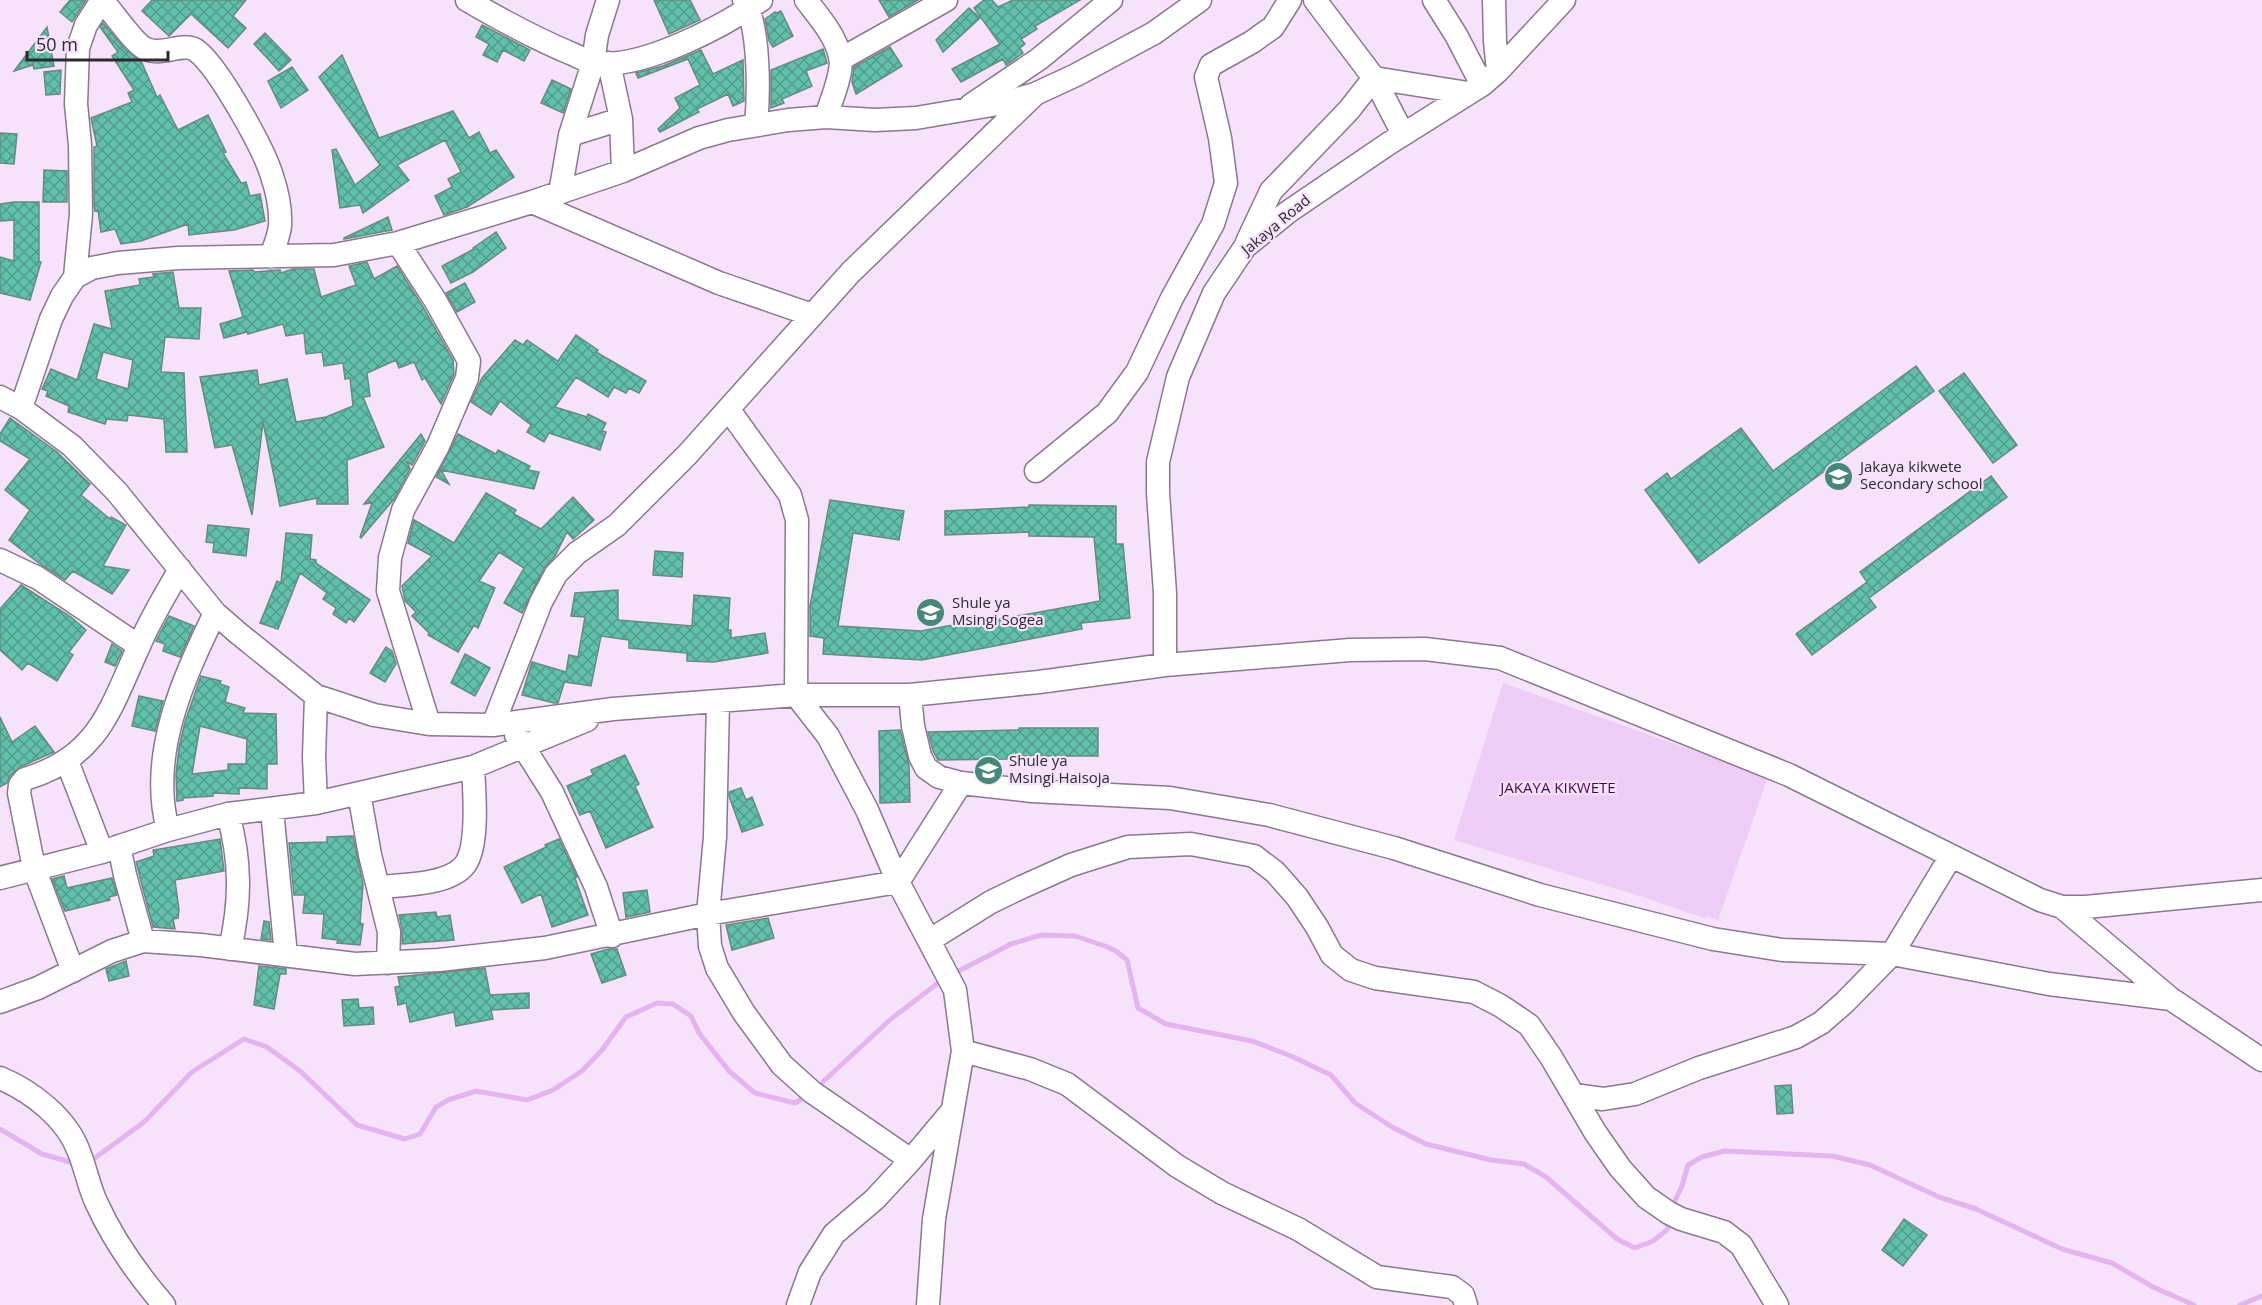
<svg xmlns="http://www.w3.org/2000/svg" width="2262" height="1305" viewBox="0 0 2262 1305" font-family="'Open Sans',sans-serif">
	<defs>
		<pattern id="building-cross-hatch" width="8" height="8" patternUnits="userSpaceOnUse" patternTransform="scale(1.5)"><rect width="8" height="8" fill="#61c0ab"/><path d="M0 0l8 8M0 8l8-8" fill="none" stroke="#509c8c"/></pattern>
	</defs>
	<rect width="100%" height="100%" fill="#f7e2fc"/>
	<path fill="#edccf6" d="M1503 683 1768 777 1718 920 1706 916 1704 918 1640 896 1454 840Z"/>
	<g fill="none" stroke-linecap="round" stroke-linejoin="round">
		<path stroke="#e3b4ef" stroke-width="5" d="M953 974 1011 944 1041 935 1075 936 1105 946 1116 951 1127 960 1138 1008 1166 1024 1252 1041 1291 1056 1331 1075 1355 1103 1392 1127 1426 1144 1491 1160 1524 1164 1546 1177 1617 1239 1635 1248 1653 1241 1668 1229V1218
			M815 1089 891 1019 942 980
			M0 1129 42 1154 77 1164
			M88 1163 144 1122 192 1072 244 1039 267 1047 300 1071 357 1125 405 1139 420 1134 436 1107 448 1100 476 1091 527 1100 553 1090 582 1071 602 1050 626 1017 657 1003 673 1004 691 1016 699 1033 729 1071 755 1093 795 1103 808 1095
			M1672 1207 1682 1186 1688 1165 1702 1157 1724 1151 1832 1156 1870 1165 1939 1197 1976 1209 2062 1249 2112 1263 2153 1287 2194 1305
			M2240 1305 2262 1296"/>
	</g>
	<path fill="url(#building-cross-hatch)" stroke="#678a81" stroke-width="1.5" fill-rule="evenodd" d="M70 0H86L72 22 60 12Z
		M152 0H246L233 16 246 28 228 48 191 14 169 36 142 11Z
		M654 0H690L700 20 669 34Z
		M879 0H918L889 17Z
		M984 0H992L998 7 1013 0H1080L1035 26 1037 29 1021 39 1025 44 1020 48 1023 53 1006 65 1003 59 961 82 952 69 1000 44 974 8Z
		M969 8 980 18 943 52 936 40Z
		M781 11 793 36 773 47 769 41 765 19 775 12 776 13Z
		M103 23 125 49 141 61 157 97 160 95 178 130 208 115 226 152 223 153 241 183 246 182 250 196 260 194 265 221 234 230 189 235 188 224 141 241 121 244 115 229 101 232 98 210 95 211 94 206V147L97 146 91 118 132 102 128 93 134 90 112 56 118 52 100 27Z
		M482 25 530 50 524 61 503 50 497 62 483 55 489 44 476 37Z
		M47 27 54 66 34 69 33 65 14 71Z
		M265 33 291 60 279 71 254 44Z
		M890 47 902 66 856 94 852 82 854 67Z
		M823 49 827 63 806 71 812 86 782 99 784 103 771 108V70Z
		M701 50 713 74 743 60 744 101 733 106 728 94 697 109 699 112 660 132 658 129 680 108 675 98 700 85 688 59 638 78 636 73 663 66Z
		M342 55 379 138 453 111 469 138 479 132 490 153 496 150 514 177 467 207 444 215 435 196 452 187 448 179 461 172 445 140 397 165 409 180 363 213 360 205 340 208 332 150 336 149 355 185 380 165 319 77Z
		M292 67 308 90 281 108 268 81Z
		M61 70 60 94 46 95 44 72Z
		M552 80 571 89 563 113 541 103Z
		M0 133 17 134 14 164 0 163Z
		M44 170 67 171V202H43Z
		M14 202H39V262H41L30 300 0 293V257L14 261V220L0 221V204Z
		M388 217 392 230 344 239V238Z
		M496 232 506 248 473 272 451 283 442 266 474 249 473 248Z
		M367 262 374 279 397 266 423 307 453 360 454 374 441 404 425 378 422 380 414 362 399 368 396 360 367 373 370 396 363 397 384 447 347 460 348 504H317V498L280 506 263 422 252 515 232 445 215 448 200 377 257 370 259 385 287 379 296 422 326 417 353 406 350 378 345 379 343 363 324 366 322 352 306 354 304 333 286 336 283 324 248 334 247 332 224 338 220 324 243 317 229 271 253 270 254 272 280 270 281 273 293 269H314L321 297 356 285 349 266Z
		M173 272 179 308H201L199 339 165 337 161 372 184 373 187 452H166L164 419 128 415 127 421 107 419 105 424 68 412 69 406 46 396 48 391 42 389 51 369 77 380 94 324 112 329 105 291 140 285 139 279 154 277 153 274ZM103 352 133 360 128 389 96 379Z
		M465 283 475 302 457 312 446 293Z
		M576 335 598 350 596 352 646 381 639 393 629 388 626 393 614 387 608 397 576 377 555 407 587 417 588 414 606 423 602 431 606 432 600 450 549 433 544 442 527 432 531 425 500 401 491 415 471 402 482 378 515 340 523 345 527 340 558 361Z
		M1916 366 1934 391 1699 563 1645 490 1667 473 1671 479 1741 428 1773 471Z
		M1964 373 2017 445 1993 463 1939 391Z
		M10 418 57 452 90 484 81 495 110 519 111 517 126 525 103 566 129 570 112 594 73 571 65 580 40 564 9 540 30 510 5 490 30 459 0 441V434Z
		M421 434 425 441 412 465 407 462 410 469 394 499 361 538 360 537 372 503 364 504Z
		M458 434 496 454 498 450 530 466 528 470 539 472 534 489 441 470 449 484 436 477Z
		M1991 476 2007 497 1869 598 1876 607 1812 655 1796 634 1867 582 1860 572Z
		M486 493 516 510 514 514 541 529 573 497 594 520 573 539 567 532 555 556 544 568 522 613 504 603 524 568 499 552 479 581 495 588 478 628 474 625 458 652 428 635 429 633 412 616 416 612 405 601 402 586 432 556 408 543 414 520 454 543Z
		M830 500 904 511 899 540 853 533 838 626 921 631 990 618V621L1100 601 1094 537 1029 536V532L945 535V511L1029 507V505L1116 506V544H1123L1130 618 1081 623 1082 629 922 660 823 654 824 638 810 636V606Z
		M208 525 249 529 246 556 213 552 214 543 206 542Z
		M286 533 312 535 310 559 316 560V563L370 600 354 622 349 618 346 623 333 614 336 608 323 599 327 593 300 573 278 629 260 623 277 581 281 583Z
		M655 551 683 553 682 577 653 575Z
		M21 585 71 617 86 630 69 652 73 655 57 681 28 663 22 670 0 650V609Z
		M618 590V620L692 626 694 595 730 598 728 630H731V638L765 633 768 653 714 662 687 661V653L629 648V640L601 636 591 686 564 682 565 680 558 703H554L522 695 532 662 566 672 569 655 578 657 585 617 571 616 575 593Z
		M169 616 194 626 180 657 163 651 165 644 156 641Z
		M112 644 122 651 115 666 105 662Z
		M386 647 392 651 396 664 385 682 370 673Z
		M465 654 490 668 475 696 451 683Z
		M201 676 221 681 220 684 229 687 225 702 245 708 243 713 276 714 277 764H267V789L239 788V794L213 793V796L183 798V800L177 801 176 774 179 748 185 722ZM200 726 247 739 246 764H228V770L192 774Z
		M139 696 163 701 155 731 132 726Z
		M0 717 12 742 35 726 54 752 20 767 10 776 7 783 0 787Z
		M1019 728H1098V756H1008V759L938 760 933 751 928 732 1019 730Z
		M900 730 909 765 910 802 880 803 879 731Z
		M625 755 639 784 635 786 653 827 606 848 590 811 580 815 567 786 593 775 591 770Z
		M741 788 746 800 752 797 763 825 742 832 729 796V792Z
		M353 836 363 884 360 923 363 924 360 945 337 943 338 940 322 938 324 914 303 913 305 895H294L289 843 327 842V837Z
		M220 839 224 871 175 880 179 910 178 918 173 919 175 929 153 927 136 862 154 856 153 850Z
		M559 839 577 877 575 878 588 915 552 927 541 894 522 903 504 867 546 847 545 845Z
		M64 876 67 888 112 878 117 895 109 897 110 900 65 911 52 879Z
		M647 890 650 912 626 917 623 893Z
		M436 912 437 917 450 915 454 940 402 944V929L399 915Z
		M768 918 774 938 732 950 726 925Z
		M264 921 269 922 271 940 261 939Z
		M608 949H617L626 975 602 983 591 954Z
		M126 961 129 976 109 981 106 969Z
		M259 966 286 969V974H280L274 1009 254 1005Z
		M485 968 490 995 529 993V1008L491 1010 493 1019 456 1026 454 1012 410 1022 406 1003 398 1005 395 987 400 986 398 977Z
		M358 999 359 1008 373 1007 374 1024 344 1026 342 1000Z
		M1791 1085 1793 1113 1777 1114 1775 1086Z
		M1904 1219 1927 1235 1903 1266 1882 1250Z"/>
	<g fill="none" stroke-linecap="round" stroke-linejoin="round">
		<defs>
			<path id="street" d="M102 0C112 11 133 42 144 48 161 58 184 40 197 51 219 68 264 149 272 176 277 191 281 211 280 226 279 236 274 247 271 257
				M467 0C501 20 534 38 570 53 578 56 587 62 595 63 641 70 724 26 761 0
				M744 0C760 28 759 93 756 125
				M806 0C819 17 836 36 840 57 844 72 830 103 826 117
				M1315 0 1374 78 1403 134
				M1434 0 1456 35 1482 85
				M1494 0 1495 41 1498 71
				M841 59 946 0
				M609 63 621 119 623 171
				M971 105 1039 59 1111 0
				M570 135 621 119
				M560 193 570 135 593 63 597 35 608 0
				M532 202 719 283 812 315
				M1247 242 1271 191 1349 110 1374 78 1468 93
				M398 243 435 300 469 361 467 378 438 446 403 510 390 558 388 591 429 724
				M75 277 81 214 80 145 76 104 78 48 86 25 102 0
				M0 397 21 408 72 446 117 492 215 613 238 633 316 696 374 715 429 724 493 725 613 709 796 695H910L1039 682 1165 665 1350 650 1425 649 1500 658 1789 775 2040 900 2062 907H2086L2262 890
				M21 408 51 319 62 296 75 277 92 268 118 263 178 258 334 255 398 243 532 202 623 171 699 138 728 130 788 120 826 117 875 120 916 118 1004 103 1035 94 1076 75 1154 33 1200 0
				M729 410 790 495 797 520 796 695 828 736 867 810 898 882 955 990 963 1051 934 1219 928 1305
				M1036 471 1107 413 1137 372 1172 298 1213 224 1226 183 1220 138 1206 77 1211 65 1252 42 1273 27 1290 0
				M0 560 38 578 139 646
				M1165 665V593L1158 493V462L1178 377 1214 293 1245 247 1288 212 1388 144 1482 85 1498 71 1564 0
				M910 695 913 726 920 756 926 768 939 777 961 783 1032 791 1170 798 1269 815 1394 848 1540 895 1713 939 1782 950 1892 954 2049 984 2171 999
				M718 701 715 837 708 914 710 946 717 968 744 1013 782 1065 812 1092 911 1160
				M493 725 541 602 556 574 577 553 617 525 687 455 851 272 1034 95
				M516 735 552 792 596 887 612 936
				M67 761 102 852
				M359 793 370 855 389 932 388 963
				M316 803 314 757 316 696
				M272 810 286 955
				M228 814C241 861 241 901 230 949
				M168 830C148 755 183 679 215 613
				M119 846 125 875 143 941
				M0 878 102 852 168 830 228 814 316 803 473 767 587 720
				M378 887C402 885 446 885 463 867 480 850 474 790 473 767
				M2062 907 2171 999 2262 1060
				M930 940 991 902 1022 887 1071 865 1128 847 1191 844 1254 856 1275 872 1297 897 1317 927 1332 955 1351 970 1375 978 1474 992 1501 1006 1529 1025 1551 1057 1595 1132 1620 1168 1646 1197 1669 1213 1681 1219 1724 1232 1741 1245 1777 1305
				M73 971 34 868 19 793 20 785 25 779C99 757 110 709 139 646 150 619 166 594 180 569
				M0 1002 38 988 112 951 143 941 201 945 355 964 439 960 545 948 708 914 898 882 961 783
				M963 1051 1030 1069 1067 1084 1177 1166 1222 1193 1298 1229 1377 1277 1452 1287 1463 1295 1466 1305
				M0 1078C31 1091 67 1118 79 1152 86 1169 89 1188 97 1204 113 1239 139 1276 164 1305
				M1574 1095 1603 1099 1635 1094 1699 1068 1796 1037 1821 1023 1844 1003 1892 954 1951 856
				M798 1305 810 1272 834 1234 875 1199 911 1160 952 1111"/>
		</defs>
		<use href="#street" stroke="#8a788f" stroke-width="25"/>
		<use href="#street" stroke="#fff" stroke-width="22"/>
	</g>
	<defs>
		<symbol id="school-disc" viewBox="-11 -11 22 22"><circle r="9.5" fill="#458779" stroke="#f7e2fc"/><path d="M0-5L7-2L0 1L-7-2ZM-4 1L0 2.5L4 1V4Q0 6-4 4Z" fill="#fff"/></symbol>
	</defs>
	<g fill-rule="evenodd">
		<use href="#school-disc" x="1822" y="460" width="33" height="33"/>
		<use href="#school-disc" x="914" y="596" width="33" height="33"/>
		<use href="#school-disc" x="972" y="754" width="33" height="33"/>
	</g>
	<g text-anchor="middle" stroke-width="4.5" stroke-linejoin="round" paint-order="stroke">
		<g font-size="15" fill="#2f2731" stroke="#f7e2fc">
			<text transform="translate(1276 225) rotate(-40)" y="5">Jakaya Road</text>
		</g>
		<g font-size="15" fill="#2f2731" stroke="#f7e2fc" text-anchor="start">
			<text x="1860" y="472">Jakaya kikwete<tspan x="1860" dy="17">Secondary school</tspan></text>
			<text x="952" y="608">Shule ya<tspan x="952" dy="17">Msingi Sogea</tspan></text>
			<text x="1009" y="766">Shule ya<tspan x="1009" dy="17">Msingi Haisoja</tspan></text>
		</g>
		<g font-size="15" fill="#430850" stroke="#f7e2fc">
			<text x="1558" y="793">JAKAYA KIKWETE</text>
		</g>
	</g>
	<path d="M27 51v9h141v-9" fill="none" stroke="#2f2731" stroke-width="3"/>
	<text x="36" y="51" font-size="18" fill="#2f2731" stroke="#f7e2fc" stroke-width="4.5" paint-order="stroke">50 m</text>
</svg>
